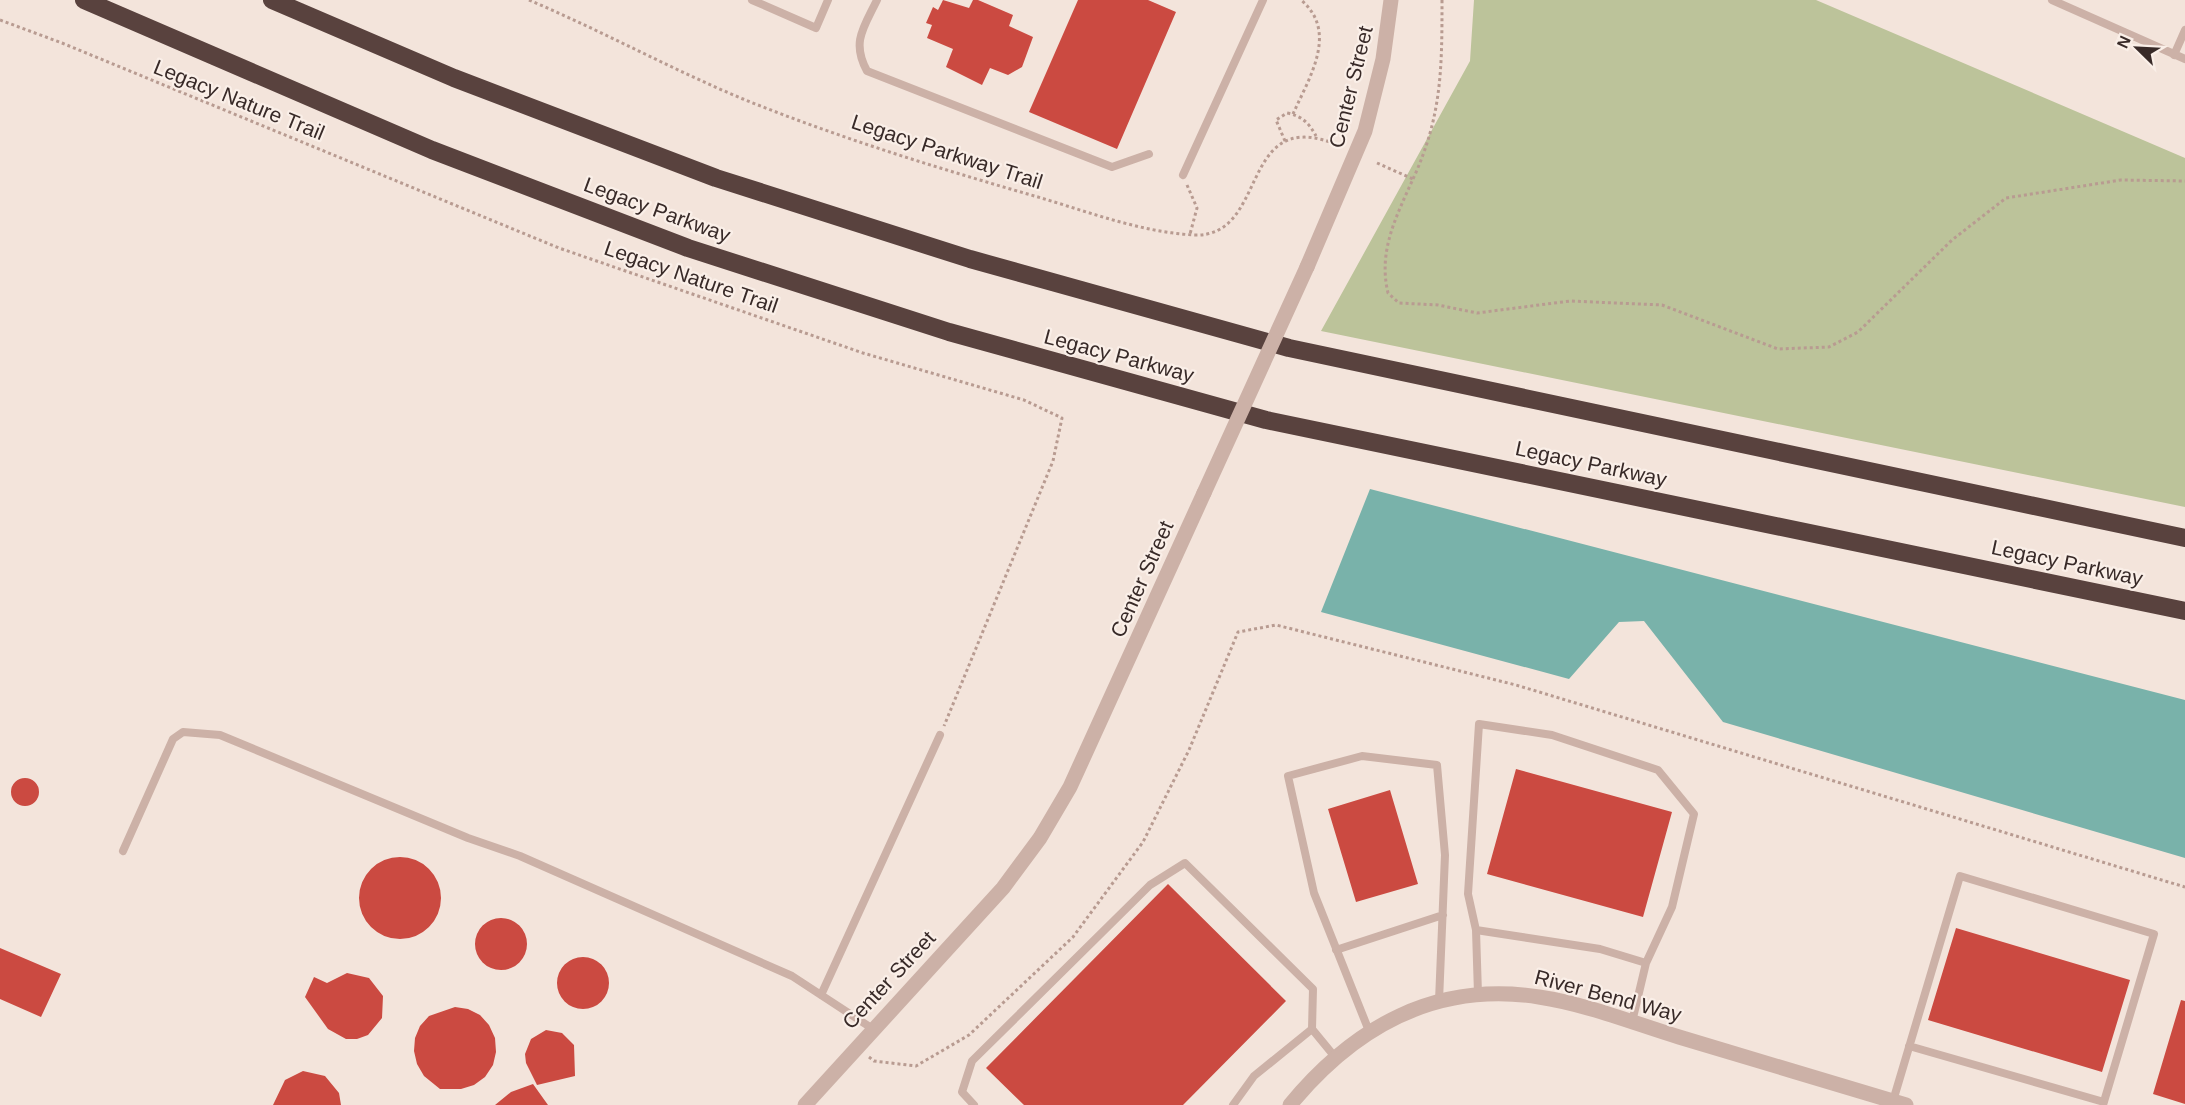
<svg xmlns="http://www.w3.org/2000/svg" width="2185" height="1105" viewBox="0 0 2185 1105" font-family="Arial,sans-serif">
	<rect width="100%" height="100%" fill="#f3e4db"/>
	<path fill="#bcc39a" d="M1474 0H1816L2185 158V507L1321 331 1470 61Z"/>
	<path fill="#79b2aa" d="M1370 489 2185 700V858L1723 722 1644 621 1619 622 1569 679 1321 612Z"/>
	<path fill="#cb4a41" d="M943 0 969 8 973 0H978L1013 15 1009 26 1033 37 1022 67 1008 75 990 68 982 85 946 67 953 49 927 38 932 25 926 23 933 7 938 10Z
		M1078 0H1148L1176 12 1117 149 1029 112Z
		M1516 769 1672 812 1643 917 1487 874Z
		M11 792a14 14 0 1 1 28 0a14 14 0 1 1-28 0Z
		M1390 790 1418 884 1356 902 1328 809Z
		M359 898a41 41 0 1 1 82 0a41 41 0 1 1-82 0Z
		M1168 884 1286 1001 1183 1105H1024L986 1068Z
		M475 944a26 26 0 1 1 52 0a26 26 0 1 1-52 0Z
		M1956 928 2130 980 2102 1072 1928 1020Z
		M0 948 61 974 41 1017 0 999Z
		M557 983a26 26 0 1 1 52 0a26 26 0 1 1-52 0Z
		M347 973 369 978 383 996 382 1018 368 1035 357 1039H346L328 1029 305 997 314 977 327 983Z
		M2181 1000 2185 1001V1104L2153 1094Z
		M455 1007 468 1009 480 1015 489 1025 495 1038 496 1052 493 1065 485 1077 474 1085 461 1089H440L424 1076 417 1064 414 1051 415 1038 420 1026 429 1016Z
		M546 1030 562 1033 574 1045 575 1076 537 1085 526 1063 525 1054 531 1039Z
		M303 1071 325 1076 339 1093 341 1105H273L285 1080Z
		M533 1084 548 1105H495L511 1092Z"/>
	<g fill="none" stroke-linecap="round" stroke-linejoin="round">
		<path stroke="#b89b91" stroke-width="3" stroke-dasharray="3 3" stroke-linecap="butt" d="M529 0C602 31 671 69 743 99 837 137 934 167 1031 195 1084 210 1138 232 1194 235 1268 238 1239 111 1330 142
			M0 20 62 43 559 248 863 353 1024 400 1062 418 1053 461 944 726
			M1293 114C1309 78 1339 32 1301 0
			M1285 141 1276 120 1287 113C1302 116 1309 123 1316 136
			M1377 163 1413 179C1396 217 1378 251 1388 293L1399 303 1438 305 1477 313 1570 301 1662 305 1778 349 1829 347 1858 332 1952 240 2006 198 2121 180 2185 181
			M1413 179C1442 116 1442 68 1442 0
			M1187 185 1197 208 1190 234
			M869 1057 874 1061 916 1066 969 1035 1073 937 1143 842 1189 750 1238 632 1276 625 1516 685 2185 887"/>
		<path stroke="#ccb1a7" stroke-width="8" d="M752 0 816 28 828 0
			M877 0C864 27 851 42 867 71L1112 167 1149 154
			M2052 0 2185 59
			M2174 55 2185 30
			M1183 175 1263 0
			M123 851 173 739 183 732 220 735 468 838 520 856 792 976 873 1029
			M1476 930 1468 894 1479 724 1552 735 1658 770 1694 814 1672 907 1646 963
			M1336 950 1443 915
			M1478 994 1476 930 1600 949 1646 963 1632 1022
			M821 995 940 735
			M1369 1031 1314 893 1288 776 1362 756 1437 765 1445 855 1439 1001
			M1909 1046 2104 1102
			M1893 1101 1960 876 2154 934 2103 1105
			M974 1105 962 1092 972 1061 1150 885 1185 863 1313 989 1312 1029 1335 1057
			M1233 1105 1254 1076 1312 1029"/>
		<path stroke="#ccb1a7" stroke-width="15" d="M1290 1105C1354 1027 1436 981 1539 997 1586 1004 1633 1023 1679 1037 1755 1060 1830 1082 1906 1105"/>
		<path stroke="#ccb1a7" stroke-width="15" d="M1307 267 1365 131 1383 59 1391 0
			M805 1105 1003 888 1040 838 1070 787 1204 493"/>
		<path stroke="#59423e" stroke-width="18" d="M84 0 432 150 688 248 949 332 1266 420 2185 611
			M272 0 454 78 716 178 970 259 1289 348 2185 538"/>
		<path stroke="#ccb1a7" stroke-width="15" d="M1204 493 1307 267"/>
	</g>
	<g text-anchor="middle" stroke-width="4.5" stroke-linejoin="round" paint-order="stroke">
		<g font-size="21" fill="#382a28" stroke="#faefe8">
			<text transform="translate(1351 87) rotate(-76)" y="7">Center Street</text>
			<text transform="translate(239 100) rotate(22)" y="7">Legacy Nature Trail</text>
			<text transform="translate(947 152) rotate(18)" y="7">Legacy Parkway Trail</text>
			<text transform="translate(657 210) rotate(20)" y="7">Legacy Parkway</text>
			<text transform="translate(691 277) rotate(19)" y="7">Legacy Nature Trail</text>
			<text transform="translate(1119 356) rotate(15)" y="7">Legacy Parkway</text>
			<text transform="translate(1591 464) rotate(12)" y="7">Legacy Parkway</text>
			<text transform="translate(2067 563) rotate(12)" y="7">Legacy Parkway</text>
			<text transform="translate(1142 579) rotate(-66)" y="7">Center Street</text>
			<text transform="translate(889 980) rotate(-47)" y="7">Center Street</text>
			<text transform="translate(1608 996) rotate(15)" y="7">River Bend Way</text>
		</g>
	</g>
	<g transform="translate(2137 48) rotate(294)" stroke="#faefe8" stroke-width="4.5" paint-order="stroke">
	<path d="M0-4.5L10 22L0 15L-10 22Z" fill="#382a28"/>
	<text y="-9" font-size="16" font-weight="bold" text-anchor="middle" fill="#382a28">N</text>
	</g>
</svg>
